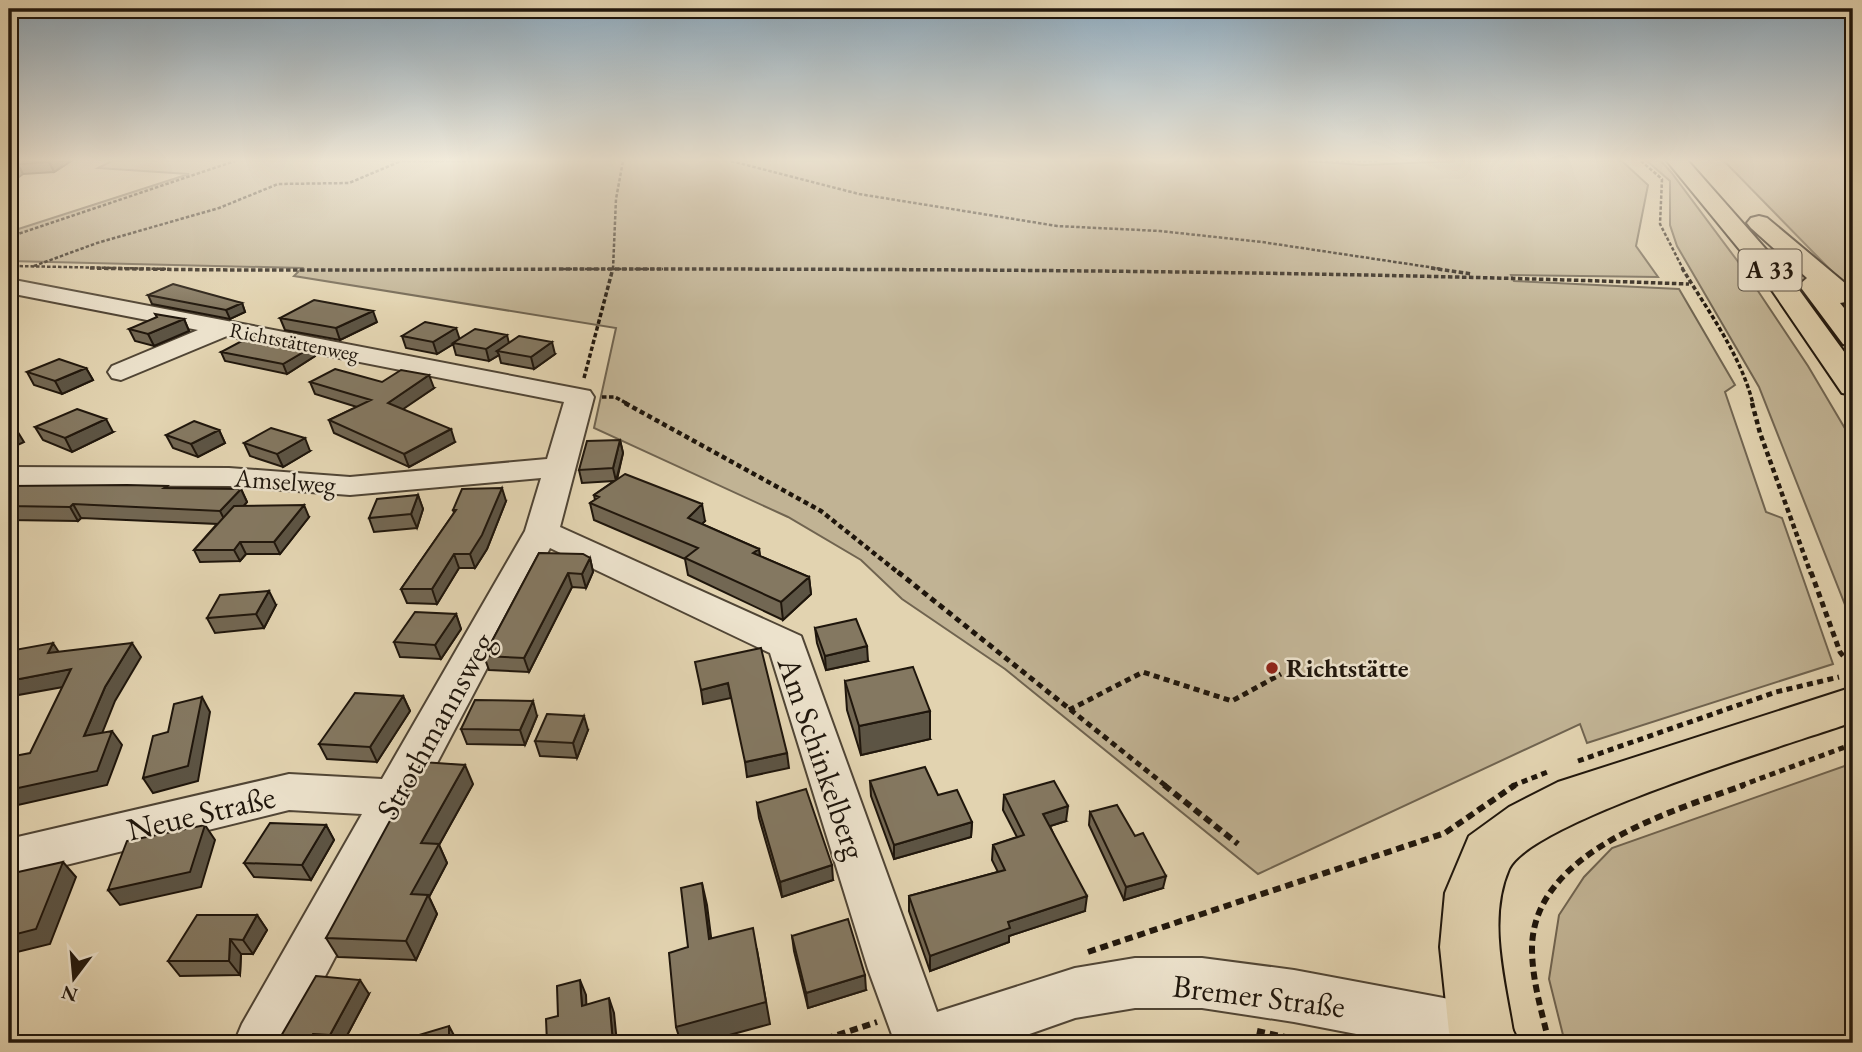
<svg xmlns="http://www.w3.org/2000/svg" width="1862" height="1052" viewBox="0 0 1862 1052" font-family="'EB Garamond',serif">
	<rect width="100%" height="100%" fill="#e2d3b0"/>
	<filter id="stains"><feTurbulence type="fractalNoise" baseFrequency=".00286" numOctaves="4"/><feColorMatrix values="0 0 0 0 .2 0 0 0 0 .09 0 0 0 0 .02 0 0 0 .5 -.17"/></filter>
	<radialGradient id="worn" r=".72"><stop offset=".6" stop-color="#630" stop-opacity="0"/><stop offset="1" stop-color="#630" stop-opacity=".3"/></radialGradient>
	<path fill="#c1b394" stroke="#706450" stroke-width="2" d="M112 161H1308L1364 165 1455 161H1622L1648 185 1636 246 1658 277 1511 275 1514 281 1679 289 1735 385 1725 392 1766 512 1782 518 1833 664 1587 743 1580 724 1258 874 1005 669 902 599 861 560 788 517 594 428 616 328 294 276 302 268 9 261V232L189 174 98 168Z
		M1647 161H1661L1671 172 1742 267 1808 366 1853 442V625L1759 387 1677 246 1670 225V181Z
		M1723 161H1853V293L1727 164Z
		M1853 763V1043H1565L1549 979 1559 915 1584 877 1612 848Z"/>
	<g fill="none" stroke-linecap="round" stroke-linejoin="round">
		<defs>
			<path id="minor" d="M9 279 590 391 594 397 560 527 801 636 937 1012 1075 968 1135 958H1202L1294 970 1481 1005 1500 1013 1508 1032 1504 1043H1403L1294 1022 1202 1008H1135L1075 1018 1004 1043H895L868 969 770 653 550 548 290 1043H234L242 1024 362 814 289 810 9 879V839L289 774 382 779 525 531 541 478 350 495 229 486 9 485V467L229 468 350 477 547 459 564 402 227 336 121 380 112 378 108 372 112 366 198 330 9 293Z"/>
			<path id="major" d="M1853 687V722C1794 743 1531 821 1509 869 1487 919 1505 981 1513 1032L1508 1043H1454L1449 1032 1440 947 1445 893 1469 836 1509 807 1558 782Z"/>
			<path id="highway" d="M1667 161H1688L1786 272 1853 364V395L1842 393 1767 283Z
				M1759 216 1767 218 1852 289V301L1840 303 1853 319V347L1843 344 1799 285 1807 278 1751 228 1747 223 1751 218Z
				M1481 1001 1503 1010 1519 1043H1454L1449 1032 1459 1010Z"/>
		</defs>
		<use href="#minor" stroke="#504535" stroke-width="4"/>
		<use href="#major" stroke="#1f160c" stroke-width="4"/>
		<use href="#highway" stroke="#1f160c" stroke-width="4"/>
		<path stroke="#1f160c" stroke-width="2.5" stroke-dasharray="3.5 2" stroke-linecap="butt" d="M391 161H470
			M731 161 859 194 1057 226 1160 231 1262 242 1442 269
			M1308 161H1380
			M1641 161 1662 179 1660 224 1683 269
			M9 237 235 161
			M14 266 169 269
			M34 266 97 243 219 208 278 184 349 183 401 161
			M563 269H663
			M613 269 616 199 623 161"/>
		<path stroke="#1f160c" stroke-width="3.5" stroke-dasharray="4.5 2.5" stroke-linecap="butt" d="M90 268C265 272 438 269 613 269 971 269 1331 271 1689 284
			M1431 268 1472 274
			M1682 268C1708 311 1741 355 1753 404
			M584 378 613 268
			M602 397H615L628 404"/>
		<path stroke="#1f160c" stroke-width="4.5" stroke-dasharray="5 3.5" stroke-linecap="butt" d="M625 403 821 511 900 574
			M1752 403 1760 433 1811 574"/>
		<path stroke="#1f160c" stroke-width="5" stroke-dasharray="6 4.5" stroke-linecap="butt" d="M898 572 1166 786
			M1811 572 1840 652 1853 668
			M1069 710 1143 672 1232 701 1281 674
			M1578 761 1776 692 1839 677
			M1512 786 1550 771
			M1740 786 1853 744"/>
		<path stroke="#1f160c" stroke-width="6" stroke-dasharray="8 5" stroke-linecap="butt" d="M1164 785 1238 844
			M1088 952 1445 833 1515 785
			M1257 1031 1314 1043
			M813 1043 877 1022
			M1549 1043C1542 1012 1532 981 1532 948 1533 851 1671 812 1744 785"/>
		<use href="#minor" fill="#ece2cc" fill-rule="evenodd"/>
		<use href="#major" fill="#e2d3b0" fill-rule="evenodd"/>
		<use href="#highway" fill="#e2d3b0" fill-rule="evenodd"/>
	</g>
	<path fill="#726753" stroke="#1f160c" stroke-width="2" d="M9 161H71L54 172 23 174Z
		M148 295 242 303 245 312 230 319 152 304Z
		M280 318 377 322 340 340 285 330Z
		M184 319 189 331 154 346 135 341 129 329Z
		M402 336 509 343 555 354 534 369 501 363 499 355 489 361 456 355 453 344 437 354 406 348Z
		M312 347 315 356 287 374 225 361 221 352Z
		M86 368 93 380 62 394 34 385 27 372Z
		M310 382H382L434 388 402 409 455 442 409 467 334 433 329 420 357 407 315 394Z
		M35 427 113 432 72 452 43 440Z
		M219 430 225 443 198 457 173 448 166 435Z
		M620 440 623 453 617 480 705 521 702 524 759 549 760 556 809 577 811 594 783 620 688 575 685 559 594 520 590 503 595 500 594 495 614 481 582 483 579 470Z
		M244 443 310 451 283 467 250 456Z
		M9 486H167L168 488 241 489 247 502 244 506 309 517 280 554H246L240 561 200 562 194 550 217 524 81 518 78 521 9 520Z
		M418 495 423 509 417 528 374 532 369 518Z
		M506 501 487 549 475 568H459L437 604 407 603 401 589 454 513 453 510Z
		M539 553 590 558 593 572 586 588 572 587 529 672 489 670 484 656Z
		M276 605 264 628 215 633 207 618Z
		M456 614 461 629 441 659 400 657 394 642Z
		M815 628 868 661 826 670 817 643Z
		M845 681 930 739 861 755 847 710Z
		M403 696 410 711 377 762 327 759 319 744Z
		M537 716 525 745 467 744 461 729Z
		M588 730 577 758 540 756 535 741Z
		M870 781 938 795 972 822 971 837 894 859 871 796Z
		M473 784 439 845 447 863 429 897 437 914 416 960 338 957 326 938Z
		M1004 795 1066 821 1050 826 1085 911 1009 936V942L930 971 909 911V896L998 872 992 860 993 845 1017 837 1003 810Z
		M757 803 833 880 782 897 759 818Z
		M1090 812 1163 888 1124 900 1089 825Z
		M326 825 334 840 311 880 254 877 244 863Z
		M257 915 267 930 253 954H241L240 975 180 976 168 961Z
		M792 936 866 990 808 1008 794 951Z
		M369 994 343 1043H277Z"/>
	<path fill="#5c5444" stroke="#1f160c" stroke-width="2" d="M51 161H71L54 172 49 162Z
		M18 164 23 174 9 184V170Z
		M242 303 245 312 230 319 226 310Z
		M373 311 377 322 340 340 336 328Z
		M184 319 189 331 154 346 148 334Z
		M456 328 460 340 437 354 433 342Z
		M507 335 510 347 497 351 499 355 489 361 486 349Z
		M552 342 555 354 534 369 531 357Z
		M312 347 315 356 287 374 283 364Z
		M86 368 93 380 62 394 55 381Z
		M429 375 434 388 393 416 388 403Z
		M106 419 113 432 72 452 65 438Z
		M16 429 24 442 9 449V433Z
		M451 429 455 442 409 467 404 454Z
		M219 430 225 443 198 457 191 444Z
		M305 438 310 451 283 467 277 454Z
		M620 440 623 453 616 481 613 468Z
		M502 488 506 501 487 549 475 568 470 554Z
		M241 489 247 502 227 525 220 511Z
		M418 495 423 509 417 528 411 514Z
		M73 504 81 518 78 521 70 507Z
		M702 504 705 521 691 535 688 518Z
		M304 505 309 517 280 554 274 542Z
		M240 542 246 554 240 561 234 550Z
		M759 549 761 566 753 553Z
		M454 554 459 568 437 604 432 589Z
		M590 558 593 572 586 588 582 574Z
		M568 573 572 587 529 672 524 658Z
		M809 577 811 594 783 620 781 602Z
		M269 591 276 605 264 628 256 614Z
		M456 614 461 629 441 659 435 645Z
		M53 643 62 657 48 653Z
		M132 643 141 657 115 701 95 751 84 736 105 687Z
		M867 646 868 661 826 670 825 656Z
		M71 669 80 684 13 696 9 705V681Z
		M728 683 731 698 703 704 701 690Z
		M403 696 410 711 377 762 370 747Z
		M202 697 210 712 198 781 153 793 143 778Z
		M533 701 537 716 525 745 520 730Z
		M930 711V739L861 755 859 726Z
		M584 716 588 730 577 758 573 743Z
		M112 731 122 745 107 785 9 807V790Z
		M787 753 789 768 747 777 745 762Z
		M465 765 473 784 439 845 447 863 429 897 437 914 416 960 406 941 411 894 421 843Z
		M1068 806 1066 821 1041 829 1043 814Z
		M972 822 971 837 894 859V845Z
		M205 825 215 840 201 887 120 905 108 890Z
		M326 825 334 840 311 880 302 865Z
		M63 862 76 877 50 944 9 954V936Z
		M832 865 833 880 782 897 780 882Z
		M1166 876 1163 888 1124 900 1126 887Z
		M702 883 707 905 714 960 709 939Z
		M1087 896 1085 911 1009 936V942L930 971V956L1008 922Z
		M257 915 267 930 253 954 243 940Z
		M230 939 241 954 240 975 229 961Z
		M757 950 770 1024 700 1043H681L676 1027Z
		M865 975 866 990 808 1008 806 993Z
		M360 980 369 994 343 1043H335L330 1035Z
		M580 980 586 995 587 1021 582 1006Z
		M609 998 614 1013 617 1043H613Z
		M449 1026 457 1041V1043H449Z
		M313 1034 320 1043H308Z"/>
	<path fill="#847861" stroke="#1f160c" stroke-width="2" d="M9 161H51L49 162 18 164 9 170Z
		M173 284 242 303 226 310 148 295Z
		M314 300 373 311 336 328 280 318Z
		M155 314 184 319 148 334 129 329 157 317Z
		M425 322 456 328 433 342 402 336Z
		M475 329 507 335 486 349 453 343Z
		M253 335 312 347 283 364 221 352Z
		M519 336 552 342 531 357 497 351Z
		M59 359 86 368 55 381 27 372Z
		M335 369 382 382 401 370 429 375 388 403 451 429 404 454 329 420 371 400 310 382Z
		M77 409 106 419 65 438 35 427Z
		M194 421 219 430 191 444 166 435Z
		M9 426 16 429 9 433Z
		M271 428 305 438 277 454 244 443Z
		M620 440 613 468 579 470 587 441Z
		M625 474 702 504 688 518 759 549 753 553 809 577 781 602 685 558 698 548 590 503 599 497 594 495Z
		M127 485 167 486 164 488 241 489 220 511 73 504 70 507 9 506V486Z
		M502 488 482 535 470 554H454L432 589H401L456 510H453L462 489Z
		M418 495 411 514 369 518 377 499Z
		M304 505 274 542H240L234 550H194L234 506Z
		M539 553 583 554 590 558 582 574 568 573 524 658 484 656Z
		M269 591 256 614 207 618 220 595Z
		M415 612 456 614 435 645 394 642Z
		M856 619 867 646 825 656 815 628Z
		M53 643 48 653 132 643 105 687 84 736 112 731 97 771 9 790V757L30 753 71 669 9 681V651Z
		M761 648 787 753 745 762 728 683 701 690 695 662Z
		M913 667 930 711 859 726 845 681Z
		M355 693 403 696 370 747 319 744Z
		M202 697 188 766 143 778 153 736 168 732 174 704Z
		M475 700 533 701 520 730 461 729Z
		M547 714 584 716 573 743 535 741Z
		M422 762 465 765 421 843 439 844 411 894 428 895 406 941 326 938Z
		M925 767 938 795 957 790 972 822 894 845 870 781Z
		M1054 781 1068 806 1043 814 1087 896 1008 922 1010 928 930 956 909 896 1005 870 993 845 1024 835 1004 795Z
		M806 789 832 865 780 882 757 803Z
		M1117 805 1135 836 1143 833 1166 876 1126 887 1090 812Z
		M270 823 326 825 302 865 244 863Z
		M205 825 190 872 108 890 127 841Z
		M63 862 36 929 9 936V874Z
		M702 883 709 939 753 928 766 1002 676 1027 669 953 688 947 681 888Z
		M197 915H257L243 940 230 939 229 961H168Z
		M848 919 865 975 806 993 792 936Z
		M316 976 360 980 330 1035 313 1034 308 1043H277Z
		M580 980 582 1006 609 998 613 1043H547L546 1019 558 1016 557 986Z
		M449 1026V1043H409V1038Z"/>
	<linearGradient id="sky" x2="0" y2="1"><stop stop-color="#8ba7bb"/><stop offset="0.52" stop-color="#f2ebdb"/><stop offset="1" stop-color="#f2ebdb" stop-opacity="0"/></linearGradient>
	<rect width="1862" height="308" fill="url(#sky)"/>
	<circle fill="#8f2418" stroke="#ece2cc" stroke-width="2.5" cx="1272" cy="668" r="7"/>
	<g text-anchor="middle" stroke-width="5" stroke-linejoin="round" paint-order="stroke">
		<g font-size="21" fill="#1f160c" stroke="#ece2cc">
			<text transform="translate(294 342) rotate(11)" y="7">Richtstättenweg</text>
		</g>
		<rect fill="#ece2cc" stroke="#5c5346" stroke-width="2" x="1738.5" y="249.5" width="63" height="41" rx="5"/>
		<g font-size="24" font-weight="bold" fill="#1f160c">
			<text x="1770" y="278">A 33</text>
		</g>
		<g font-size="26" fill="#1f160c" stroke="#ece2cc">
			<text transform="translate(285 481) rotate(4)" y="9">Amselweg</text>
		</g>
		<g font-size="26" font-weight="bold" fill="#1f160c" stroke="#ece2cc" text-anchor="start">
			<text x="1286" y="677">Richtstätte</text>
		</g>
		<g font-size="32" fill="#1f160c" stroke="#ece2cc">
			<text transform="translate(435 726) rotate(-61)" y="11">Strothmannsweg</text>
			<text transform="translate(822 758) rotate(71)" y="11">Am Schinkelberg</text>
			<text transform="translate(201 813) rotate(-13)" y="11">Neue Straße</text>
			<text transform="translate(1259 996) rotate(7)" y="11">Bremer Straße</text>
		</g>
	</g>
	<rect width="1862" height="1052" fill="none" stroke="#e2d3b0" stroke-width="35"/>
	<rect x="10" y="10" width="1841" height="1031" fill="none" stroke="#1f160c" stroke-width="3.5"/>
	<rect x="18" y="18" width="1827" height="1017" fill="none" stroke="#1f160c" stroke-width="2"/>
	<g transform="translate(74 978) rotate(196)" stroke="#ece2cc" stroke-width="5" paint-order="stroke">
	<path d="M0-5L12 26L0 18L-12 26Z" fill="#1f160c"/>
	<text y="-10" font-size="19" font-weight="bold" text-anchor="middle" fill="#1f160c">N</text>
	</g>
	<rect width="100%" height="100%" filter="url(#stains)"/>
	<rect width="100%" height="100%" fill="url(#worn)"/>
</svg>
